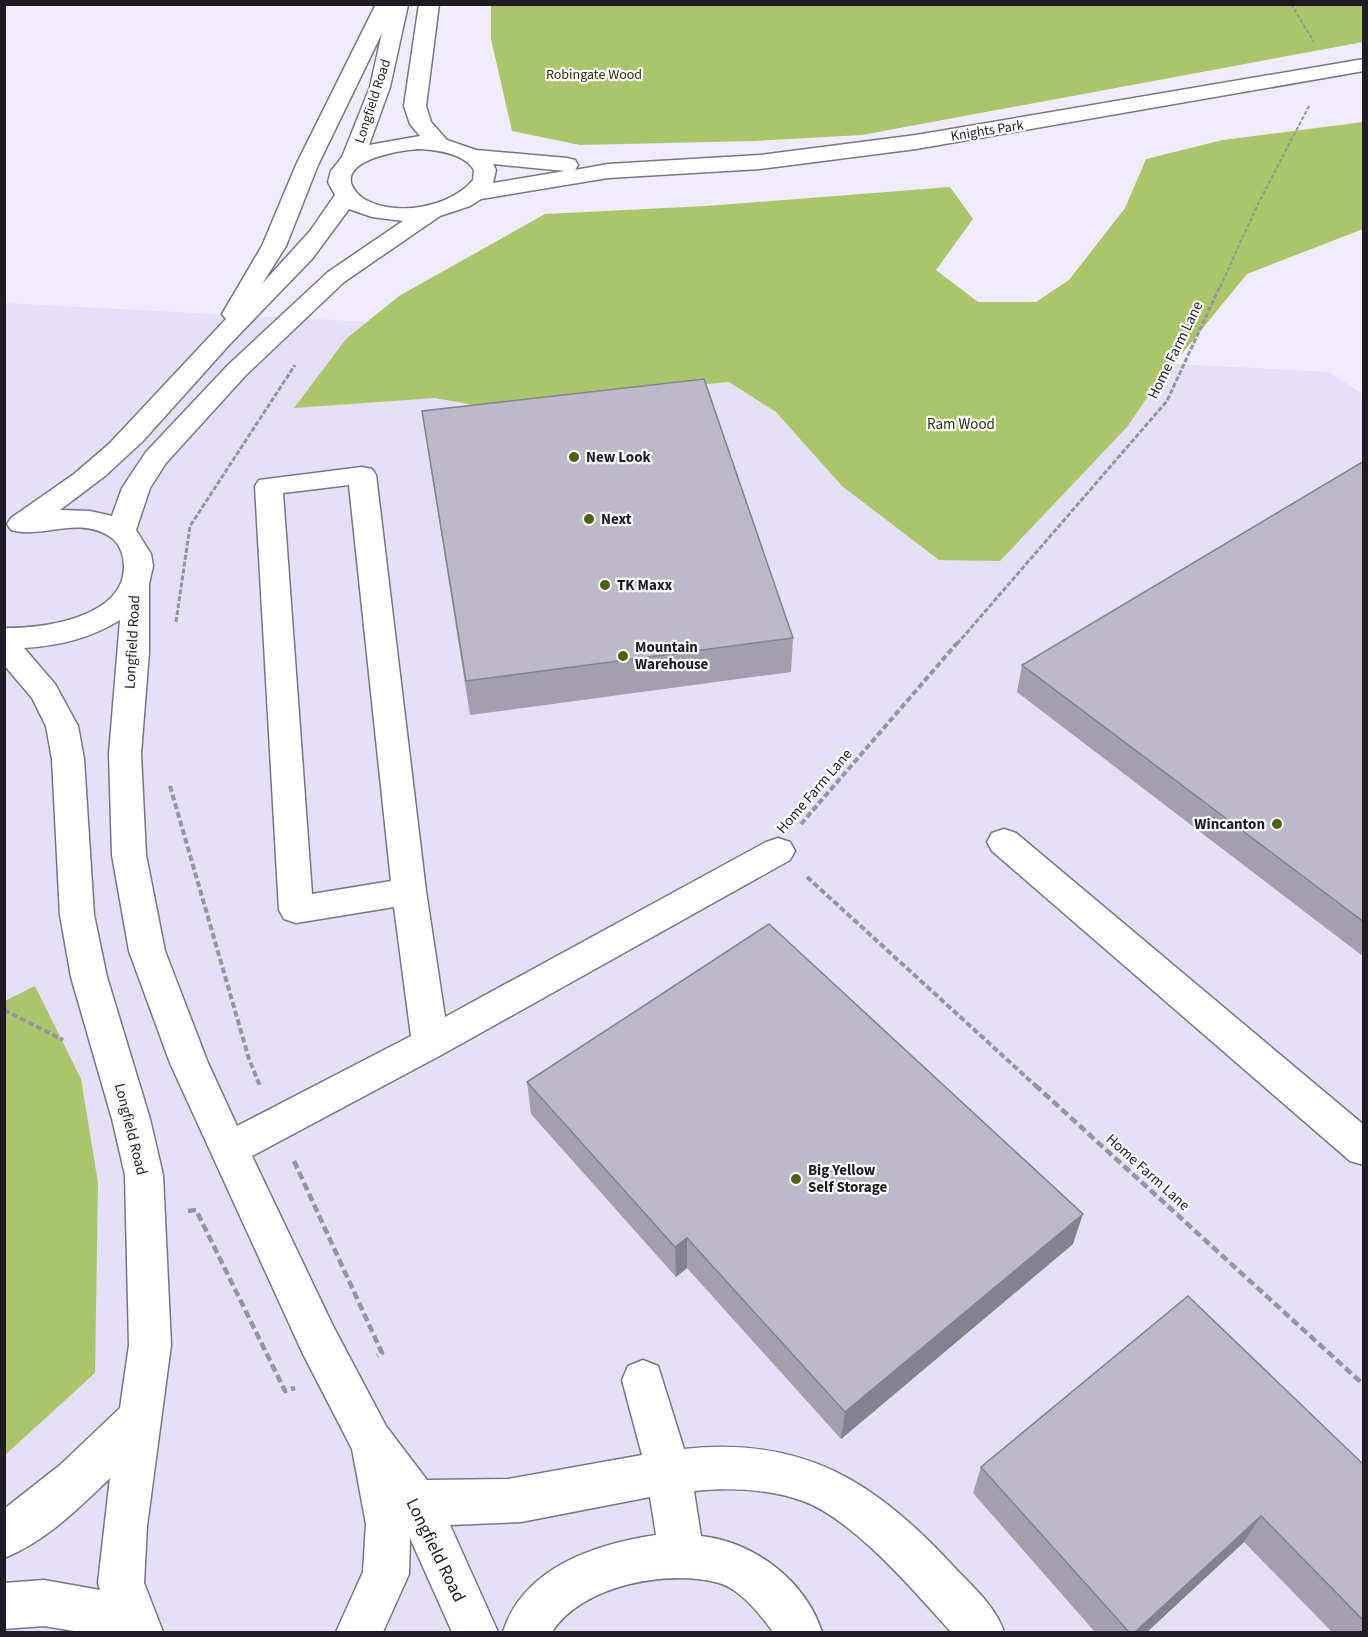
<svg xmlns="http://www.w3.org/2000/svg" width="1368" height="1637" viewBox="0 0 1368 1637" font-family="'Source Sans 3',sans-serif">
	<rect width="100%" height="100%" fill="#f0ebfd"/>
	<path fill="#e5dff7" d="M4 303 1328 372 1363 394V1632H5Z"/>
	<path fill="#abc669" d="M1363 4V42L862 135 754 141 580 145 512 131 491 39V4Z
		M1363 122V229L1247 274 1153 389 1127 427 1000 561 939 560 842 486 776 412 729 382 474 405 435 398 294 408 346 339 399 296 545 214 706 206 950 187 973 219 936 270 978 302H1036L1069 280 1125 208 1146 159 1223 140Z
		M35 986 81 1079 98 1183 95 1373 5 1455V1001Z"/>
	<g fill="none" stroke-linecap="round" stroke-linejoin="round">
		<defs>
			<path id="minor" d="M376 4 408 5 390 87 369 145 420 136 410 124 404 106 419 4H439L426 106 431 122 447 140 476 150 567 158 575 160 578 165 575 170 608 164 760 155 916 135 1364 59V71L916 149 760 169 608 178 481 199 470 206 440 216 344 282 246 375 166 463 150 488 136 530 151 554 153 566 149 584V652L141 754 146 855 165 951 208 1063 237 1126 411 1036 394 907 296 923 284 919 279 910 255 486 259 480 362 467 372 469 376 475 426 891 445 1017 766 842 778 838 790 842 795 851 790 860 443 1054 252 1156 333 1326 386 1426 427 1480 508 1479 642 1455 622 1380 628 1366 643 1360 658 1366 684 1449C804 1436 876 1482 955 1568 973 1587 996 1607 1004 1632H951C916 1593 853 1519 803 1501 769 1489 730 1487 694 1491L701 1536C754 1542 805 1580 822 1632H773C761 1615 740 1589 719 1583 668 1569 582 1585 552 1632H503C523 1568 595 1544 656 1535L650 1497 521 1522 450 1525 498 1632H452L410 1538 409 1574 383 1632H336L363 1572 366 1524 352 1449 303 1354 170 1063 129 951 112 855 109 754 120 620C91 638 59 646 24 648L55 684 78 726 84 759 94 915 107 977 150 1119 163 1175 171 1345 147 1526 144 1583 163 1632H80L44 1626 4 1629V1583L44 1580 100 1590 98 1583 110 1478C79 1508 45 1542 4 1558V1509L60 1465 120 1408 129 1345 125 1175 112 1119 71 977 60 915 52 759 46 726 32 698 4 665V628C41 629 123 618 124 568 124 555 120 543 109 536 78 516 42 539 11 530L7 524 11 518 74 474 109 444 226 319 222 314 262 246 296 165ZM382 33 370 87 342 157 331 171 328 182 335 195 310 231 262 284 286 246 318 165ZM419 149C437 150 464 153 474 170L473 180C451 207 397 217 366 200 360 197 353 190 351 183 346 158 403 150 419 149ZM493 164 565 171 493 183 496 170ZM349 209 372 217 403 221 328 272 228 365 146 452 122 488 112 516 90 511 60 510 105 476 142 442 230 344 312 259ZM349 485 391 881 312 894 283 493Z
				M1004 829 1016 833 1364 1125V1165L1350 1161 992 851 987 842 992 833Z"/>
		</defs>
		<use href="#minor" stroke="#797585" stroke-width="3"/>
		<path stroke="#9794a1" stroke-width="2" stroke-dasharray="4 2" stroke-linecap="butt" d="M1291 4 1314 42
			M1220 287 1258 204 1309 106"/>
		<path stroke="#9794a1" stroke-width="3" stroke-dasharray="5 2" stroke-linecap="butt" d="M176 622 190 526 295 365
			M957 644 1167 401 1220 286"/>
		<path stroke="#9794a1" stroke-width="4" stroke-dasharray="6 3" stroke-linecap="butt" d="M170 786 249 1059 260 1086
			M801 824 958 642
			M807 877 1037 1087
			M4 1010 63 1040"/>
		<path stroke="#9794a1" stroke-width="4.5" stroke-dasharray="8 4" stroke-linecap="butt" d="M1035 1085 1364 1385
			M294 1161 382 1353 377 1356
			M188 1211 196 1210 285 1391 295 1388"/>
		<use href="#minor" fill="#fff" fill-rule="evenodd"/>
	</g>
	<path fill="#a39fad" d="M422 411 793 638 791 672 470 715 427 444Z
		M1364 461V957L1017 692 1022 665Z
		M527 1082 1073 1244 841 1439 687 1268 676 1277 531 1114Z
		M1364 1465V1632H1332L1244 1542 1147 1632H1095L973 1493 981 1467Z"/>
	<path fill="#84828d" d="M1083 1214 1073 1244 841 1439 845 1412Z
		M687 1238V1268L676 1277 675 1247Z
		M1261 1516 1244 1542 1147 1632H1135Z"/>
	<path fill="#bdb9c9" stroke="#84828d" stroke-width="1.5" d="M704 379 793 638 466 681 422 411Z
		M1364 461V922L1022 665Z
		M769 924 1083 1214 845 1412 687 1238 675 1247 527 1082Z
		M1188 1296 1364 1465V1621L1261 1516 1135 1632H1129L981 1467Z"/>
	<g fill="#4e620a" stroke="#fcfbfe" stroke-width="2">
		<circle cx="574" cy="457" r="6"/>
		<circle cx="589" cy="519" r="6"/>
		<circle cx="605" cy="585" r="6"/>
		<circle cx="623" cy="656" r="6"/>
		<circle cx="1277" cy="824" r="6"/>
		<circle cx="796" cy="1179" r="6"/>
	</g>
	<g text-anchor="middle" stroke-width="4.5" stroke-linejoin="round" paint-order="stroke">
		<g font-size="14" fill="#2a340d" stroke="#fcfbfe">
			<text x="594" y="79">Robingate Wood</text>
		</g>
		<g font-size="14" fill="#1f1d23" stroke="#fcfbfe">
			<text transform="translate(372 101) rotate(-72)" y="5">Longfield Road</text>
			<text transform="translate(987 130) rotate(-9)" y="5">Knights Park</text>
		</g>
		<g font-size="15" fill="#1f1d23" stroke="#fcfbfe">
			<text transform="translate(1175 350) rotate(-64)" y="5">Home Farm Lane</text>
			<text transform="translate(132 642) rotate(-87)" y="5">Longfield Road</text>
			<text transform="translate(814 791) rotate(-49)" y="5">Home Farm Lane</text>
			<text transform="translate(131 1129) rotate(76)" y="5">Longfield Road</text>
			<text transform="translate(1148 1172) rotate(42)" y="5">Home Farm Lane</text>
		</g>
		<g font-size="15" fill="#2a340d" stroke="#fcfbfe">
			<text x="961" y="429">Ram Wood</text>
		</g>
		<g font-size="15" font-weight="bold" fill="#1f1d23" stroke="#fcfbfe" text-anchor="start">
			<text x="586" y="462">New Look</text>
			<text x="601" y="524">Next</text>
			<text x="617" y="590">TK Maxx</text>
			<text x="635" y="652">Mountain<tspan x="635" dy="17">Warehouse</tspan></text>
			<text x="1265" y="829" text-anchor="end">Wincanton</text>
			<text x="808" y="1175">Big Yellow<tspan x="808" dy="17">Self Storage</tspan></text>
		</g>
		<g font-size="18" fill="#1f1d23" stroke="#fcfbfe">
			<text transform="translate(436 1550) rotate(64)" y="6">Longfield Road</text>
		</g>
	</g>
	<rect width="1368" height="1637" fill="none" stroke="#1f1d23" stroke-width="12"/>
</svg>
